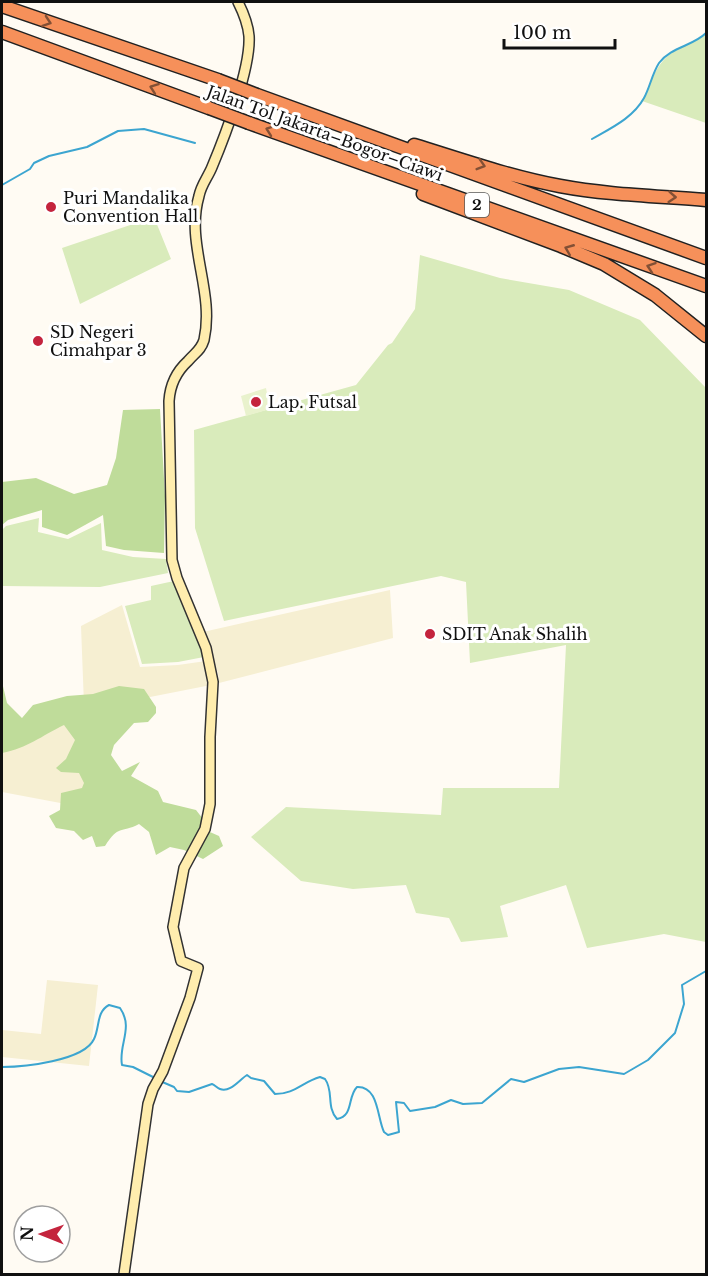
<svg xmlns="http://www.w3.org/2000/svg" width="708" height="1276" viewBox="0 0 708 1276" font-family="'Libre Baskerville',serif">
	<rect width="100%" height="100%" fill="#fffbf3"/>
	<path fill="#f6efd2" d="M390 590 393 638 219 683 218 673 203 632Z
		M122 605 140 667 178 665 206 661 211 685 150 697 84 705 81 626Z
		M62 717 79 726 91 784 71 805 2 792V748Z
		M47 980 98 985 89 1066 2 1057V1030L41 1034Z"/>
	<path fill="#d9ebbb" d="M706 33V123L642 101C651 83 656 63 673 52 684 43 695 44 706 33Z
		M154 217 171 259 80 304 62 248Z
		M420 255 500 278 569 290 640 320 706 388V942L664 934 587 948 566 885 500 906 508 937 461 942 449 918 416 913 406 885 353 889 301 881 251 837 286 807 441 815 443 788H559L566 645 470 663 466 582 441 576 224 621 195 528 194 430 356 385 388 345 392 343 415 309Z
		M39 518 38 532 68 539 101 523 102 550 133 557 166 559 168 573 100 587 2 586V530L6 526Z
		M174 581 204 657 178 662 142 664 125 606 151 600V586Z"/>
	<path fill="#bfdc9a" d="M160 409 165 496 164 553 124 550 106 546 103 515 67 535 42 527V510L8 520 2 525V482L36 478 74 494 107 485 116 458 123 410Z
		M2 682 7 703 22 718 33 705 67 696 93 694 119 686 144 689 156 707V713L148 722 134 723 114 745 111 755 122 771 140 762 131 776 158 791 163 802 196 810 203 819V829L219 836 223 846 203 859 184 850 170 847 156 855 149 832 139 824C120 834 119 824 105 846L96 847 92 836 83 840 74 831 56 828 49 816 60 810 61 793 82 788 84 783 79 773 61 772 56 768 66 759 75 740 64 725C41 736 28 748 2 753Z"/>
	<path fill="#e9f2cd" d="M266 388 270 409 246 416 241 396Z"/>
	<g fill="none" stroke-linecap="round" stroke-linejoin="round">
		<path stroke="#3ca5d0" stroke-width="2" d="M592 139C611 128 633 118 644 98 650 87 652 74 659 63 671 47 693 46 706 33
			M2 185 30 169 34 163 49 156 87 147 118 131 144 129 195 143
			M2 1067C23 1067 84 1061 94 1039 100 1027 96 1012 109 1005L120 1008C134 1028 118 1045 122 1065L133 1067 155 1078
			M160 1081 174 1087 177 1091 189 1092 212 1084C215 1085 217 1088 220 1089 230 1093 239 1080 247 1075L251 1078 264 1081 275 1094C295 1094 302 1082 320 1077L325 1079C334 1091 326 1107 337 1119 354 1116 347 1097 357 1087 379 1086 377 1118 384 1132L388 1135 399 1132 396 1102 404 1103 410 1111 435 1107 451 1100 463 1104 482 1103 511 1079 524 1082 559 1069 579 1067 624 1074 648 1060 675 1033 684 1004 682 985 706 971"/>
		<defs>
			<path id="secondary" d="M124 1274 148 1104 153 1089 163 1071 190 998 198 968 181 961 173 927 184 868 205 829 210 804V737L213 682 206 648 177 578 172 560 169 401C170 385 176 372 188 361 195 353 201 350 204 340 215 291 185 244 199 196 201 185 208 177 212 167 225 136 251 68 249 36 248 24 243 12 238 2"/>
			<path id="highway" d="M2 6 218 80
				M2 32 209 108
				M257 95 706 258
				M249 123 706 286
				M414 145C463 160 511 177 560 186 608 195 658 196 706 200
				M423 194 561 246 604 264 655 295 706 336"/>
		</defs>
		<use href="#secondary" stroke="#323232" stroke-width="12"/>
		<use href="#highway" stroke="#212121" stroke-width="15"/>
		<use href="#secondary" stroke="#ffedae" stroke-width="9"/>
		<use href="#highway" stroke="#f6905a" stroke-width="12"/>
		<defs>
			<path id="highway-bridge" d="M218 80 257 95
				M209 108 249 123"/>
		</defs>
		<use href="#highway-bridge" stroke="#212121" stroke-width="15" stroke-linecap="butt"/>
		<use href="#highway-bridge" stroke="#f6905a" stroke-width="12"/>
	</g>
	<defs><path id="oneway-chevron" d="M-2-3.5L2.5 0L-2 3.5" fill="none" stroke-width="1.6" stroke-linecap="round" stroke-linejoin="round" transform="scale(1.5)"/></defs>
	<g stroke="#835035">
		<use href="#oneway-chevron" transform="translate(47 22) rotate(19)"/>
		<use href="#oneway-chevron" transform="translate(154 88) rotate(-160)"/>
		<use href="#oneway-chevron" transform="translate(270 130) rotate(-160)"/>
		<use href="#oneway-chevron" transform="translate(481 165) rotate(17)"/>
		<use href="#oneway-chevron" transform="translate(672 197) rotate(4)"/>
		<use href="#oneway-chevron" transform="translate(569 249) rotate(-158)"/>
		<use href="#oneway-chevron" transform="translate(651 267) rotate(-161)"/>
	</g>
	<g fill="#c4243d" stroke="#fff" stroke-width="2">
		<circle cx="51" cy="207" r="6"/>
		<circle cx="38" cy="341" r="6"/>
		<circle cx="256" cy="402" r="6"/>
		<circle cx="430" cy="634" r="6"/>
	</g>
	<g text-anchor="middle" stroke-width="6" stroke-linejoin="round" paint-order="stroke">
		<rect fill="#fff" stroke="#585858" stroke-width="1.5" x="465" y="193" width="24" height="24" rx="4.5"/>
		<g font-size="15" font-weight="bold" fill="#101010">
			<text x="477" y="210">2</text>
		</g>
		<g font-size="16" fill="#101010" stroke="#fff">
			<text transform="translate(325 133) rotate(20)" y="6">Jalan Tol Jakarta–Bogor–Ciawi</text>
		</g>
		<g font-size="16" fill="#101010" stroke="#fff" text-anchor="start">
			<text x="63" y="204">Puri Mandalika<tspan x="63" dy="18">Convention Hall</tspan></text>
			<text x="50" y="338">SD Negeri<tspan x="50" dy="18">Cimahpar 3</tspan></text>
			<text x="268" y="408">Lap. Futsal</text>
			<text x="442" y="640">SDIT Anak Shalih</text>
		</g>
	</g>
	<rect width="708" height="1276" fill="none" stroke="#101010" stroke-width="6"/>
	<g transform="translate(42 1234) rotate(271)"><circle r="28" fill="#ffffff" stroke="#9f9f9f" stroke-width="1.5"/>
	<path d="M0-4.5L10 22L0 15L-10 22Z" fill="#c4243d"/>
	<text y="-9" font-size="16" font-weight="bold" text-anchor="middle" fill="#101010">N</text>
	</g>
	<path d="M504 39v9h111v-9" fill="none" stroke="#101010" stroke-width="3"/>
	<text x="513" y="39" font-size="18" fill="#101010" stroke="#ffffff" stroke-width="4.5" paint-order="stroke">100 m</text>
</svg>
